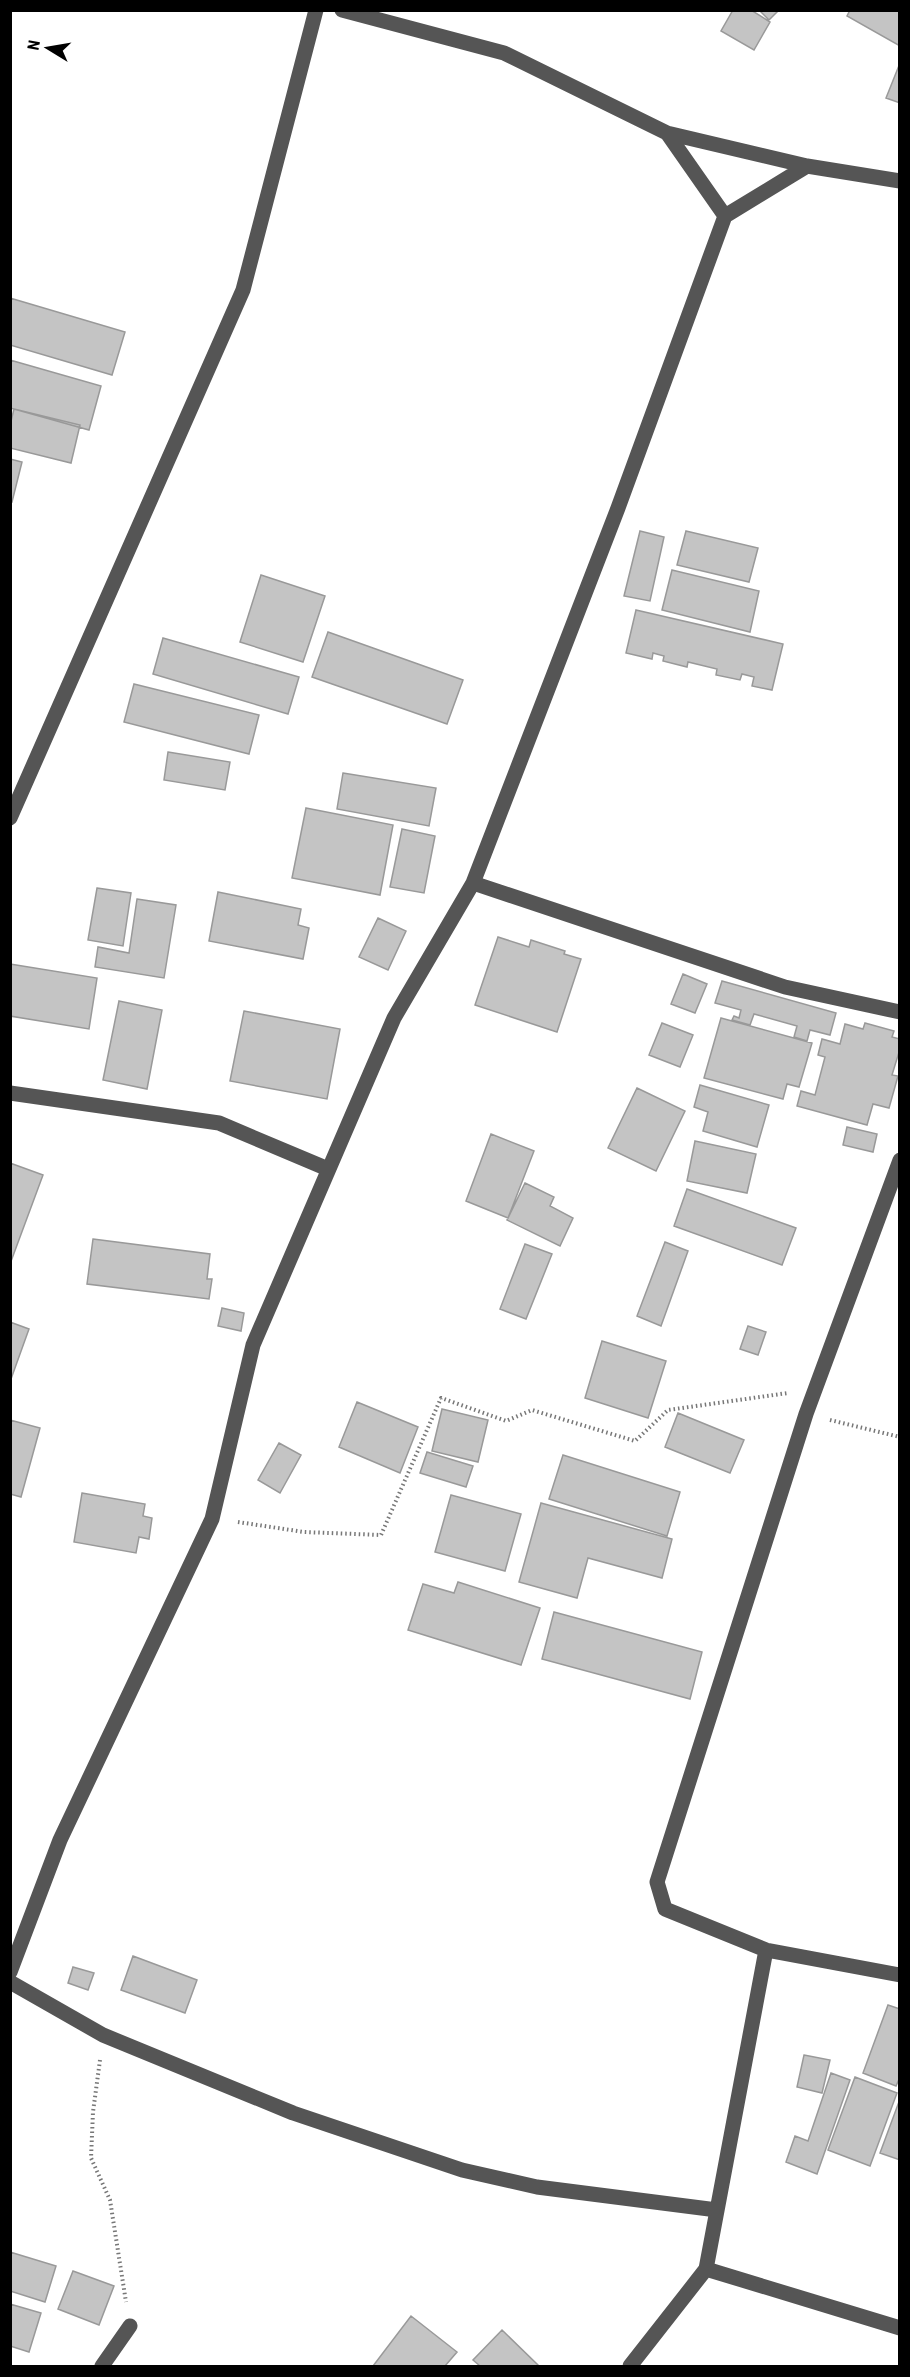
<svg xmlns="http://www.w3.org/2000/svg" width="910" height="2377" viewBox="0 0 910 2377" font-family="'Roboto Condensed',sans-serif">
	<rect width="100%" height="100%" fill="#fff"/>
	<path fill="#c4c4c4" stroke="#999" stroke-width="1.5" d="M733 10H751L770 22 754 50 721 31Z
		M759 10H779L769 20Z
		M850 10H900V46L847 16Z
		M900 63V103L886 98Z
		M10 298 125 332 112 375 10 345Z
		M10 360 101 386 89 430 10 408Z
		M14 409 80 425 71 463 10 448V425Z
		M10 459 22 462 12 502 10 501Z
		M640 531 664 537 650 601 624 596Z
		M686 531 758 548 749 582 677 565Z
		M672 570 759 591 750 632 662 610Z
		M261 575 325 596 303 662 240 642Z
		M636 610 783 644 772 690 752 686 754 677 742 674 740 680 716 675 717 669 688 662 687 667 663 661 664 656 653 653 652 659 626 653Z
		M328 632 463 680 447 724 312 677Z
		M163 638 299 677 288 714 153 674Z
		M134 684 259 715 249 754 124 722Z
		M168 752 230 762 225 790 164 780Z
		M343 773 436 788 429 826 337 809Z
		M306 808 393 825 380 895 292 878Z
		M402 829 435 836 424 893 390 887Z
		M97 888 131 893 123 946 88 940Z
		M218 892 301 909 298 925 309 928 303 959 209 941Z
		M137 899 176 905 164 978 95 967 98 947 129 953Z
		M378 918 406 931 388 970 359 957Z
		M498 937 529 947 531 940 565 951 564 954 581 959 557 1032 475 1005Z
		M10 964 97 978 89 1029 10 1016Z
		M683 974 707 984 695 1013 671 1004Z
		M722 981 836 1013 830 1035 810 1030 807 1041 794 1037 797 1026 754 1014 750 1025 732 1020 734 1016 739 1018 741 1010 715 1003Z
		M119 1001 162 1010 147 1089 103 1080Z
		M244 1011 340 1029 327 1099 230 1081Z
		M721 1018 812 1043 799 1087 787 1084 783 1099 704 1078Z
		M662 1023 693 1035 680 1067 649 1055Z
		M865 1023 894 1031 892 1037 900 1039V1049L892 1075 898 1076 889 1108 873 1104 867 1125 797 1106 801 1091 815 1095 825 1057 818 1055 822 1039 840 1044 845 1024 863 1029Z
		M700 1085 769 1105 757 1147 703 1131 708 1112 694 1107Z
		M637 1088 685 1111 656 1171 608 1148Z
		M847 1127 877 1134 873 1152 843 1145Z
		M491 1134 534 1151 508 1218 466 1201Z
		M695 1141 756 1154 747 1193 687 1181Z
		M10 1163 43 1175 10 1264Z
		M525 1183 554 1197 550 1206 573 1218 560 1246 507 1220Z
		M687 1189 796 1228 782 1265 674 1226Z
		M93 1239 210 1254 207 1279H212L209 1299 87 1284Z
		M665 1242 688 1251 661 1326 637 1316Z
		M525 1244 552 1254 526 1319 500 1309Z
		M222 1308 244 1313 241 1331 218 1326Z
		M10 1322 29 1329 11 1379H10Z
		M748 1326 766 1332 758 1355 740 1349Z
		M602 1341 666 1361 648 1418 585 1398Z
		M357 1402 418 1427 400 1473 339 1447Z
		M442 1409 488 1420 478 1462 432 1451Z
		M678 1413 744 1440 730 1473 665 1447Z
		M10 1420 40 1428 21 1497 10 1494Z
		M279 1443 301 1455 280 1493 258 1480Z
		M427 1452 473 1466 466 1487 420 1473Z
		M563 1455 680 1492 667 1536 549 1499Z
		M82 1493 145 1504 143 1516 152 1518 149 1539 139 1537 136 1553 74 1542Z
		M451 1495 521 1514 505 1571 435 1552Z
		M541 1503 672 1539 662 1578 588 1558 577 1598 519 1582Z
		M458 1582 540 1608 521 1665 408 1630 423 1584 454 1593Z
		M554 1612 702 1652 690 1699 542 1659Z
		M133 1956 197 1980 185 2013 121 1990Z
		M73 1967 94 1973 88 1990 68 1983Z
		M888 2005 900 2009V2077L896 2086 863 2073Z
		M804 2055 830 2060 822 2093 797 2087Z
		M831 2073 850 2080 817 2174 786 2162 795 2136 808 2141Z
		M855 2077 897 2093 870 2166 828 2150Z
		M900 2099V2160L880 2153Z
		M10 2252 56 2266 45 2302 10 2291Z
		M73 2271 114 2286 99 2325 58 2309Z
		M10 2304 41 2313 29 2352 10 2346Z
		M411 2316 457 2352 445 2366H373Z
		M502 2330 538 2365 537 2366H480L473 2360Z"/>
	<g fill="none" stroke-linecap="round" stroke-linejoin="round">
		<path stroke="#777" stroke-width="4" stroke-dasharray="1.5 3" stroke-linecap="butt" d="M830 1420 900 1437
			M238 1522 304 1532 381 1535 441 1398 506 1421 532 1410 635 1441 668 1410 788 1393
			M100 2060 93 2112 91 2158 110 2200 126 2302"/>
		<path stroke="#555" stroke-width="15" d="M342 10 504 53 667 133 807 166 900 181
			M667 133 725 216
			M10 818 243 290 316 10
			M473 883 785 987 900 1012
			M10 1093 219 1123 328 1169
			M900 1160 806 1414 657 1882 665 1909 766 1950 900 1975
			M10 1972 60 1840 212 1519 253 1345 394 1018 473 883 618 508 725 216 807 166
			M10 1982 103 2035 293 2113 462 2170 537 2187 717 2210
			M706 2269 900 2328
			M102 2366 130 2326
			M630 2366 706 2269 766 1950"/>
	</g>
	<rect width="910" height="2377" fill="none" stroke="#000000" stroke-width="24"/>
	<g transform="translate(48 48) rotate(281)" stroke="#ffffff" stroke-width="4.5" paint-order="stroke">
	<path d="M0-4.5L10 22L0 15L-10 22Z" fill="#000000"/>
	<text y="-9" font-size="16" font-weight="bold" text-anchor="middle" fill="#000000">N</text>
	</g>
</svg>
